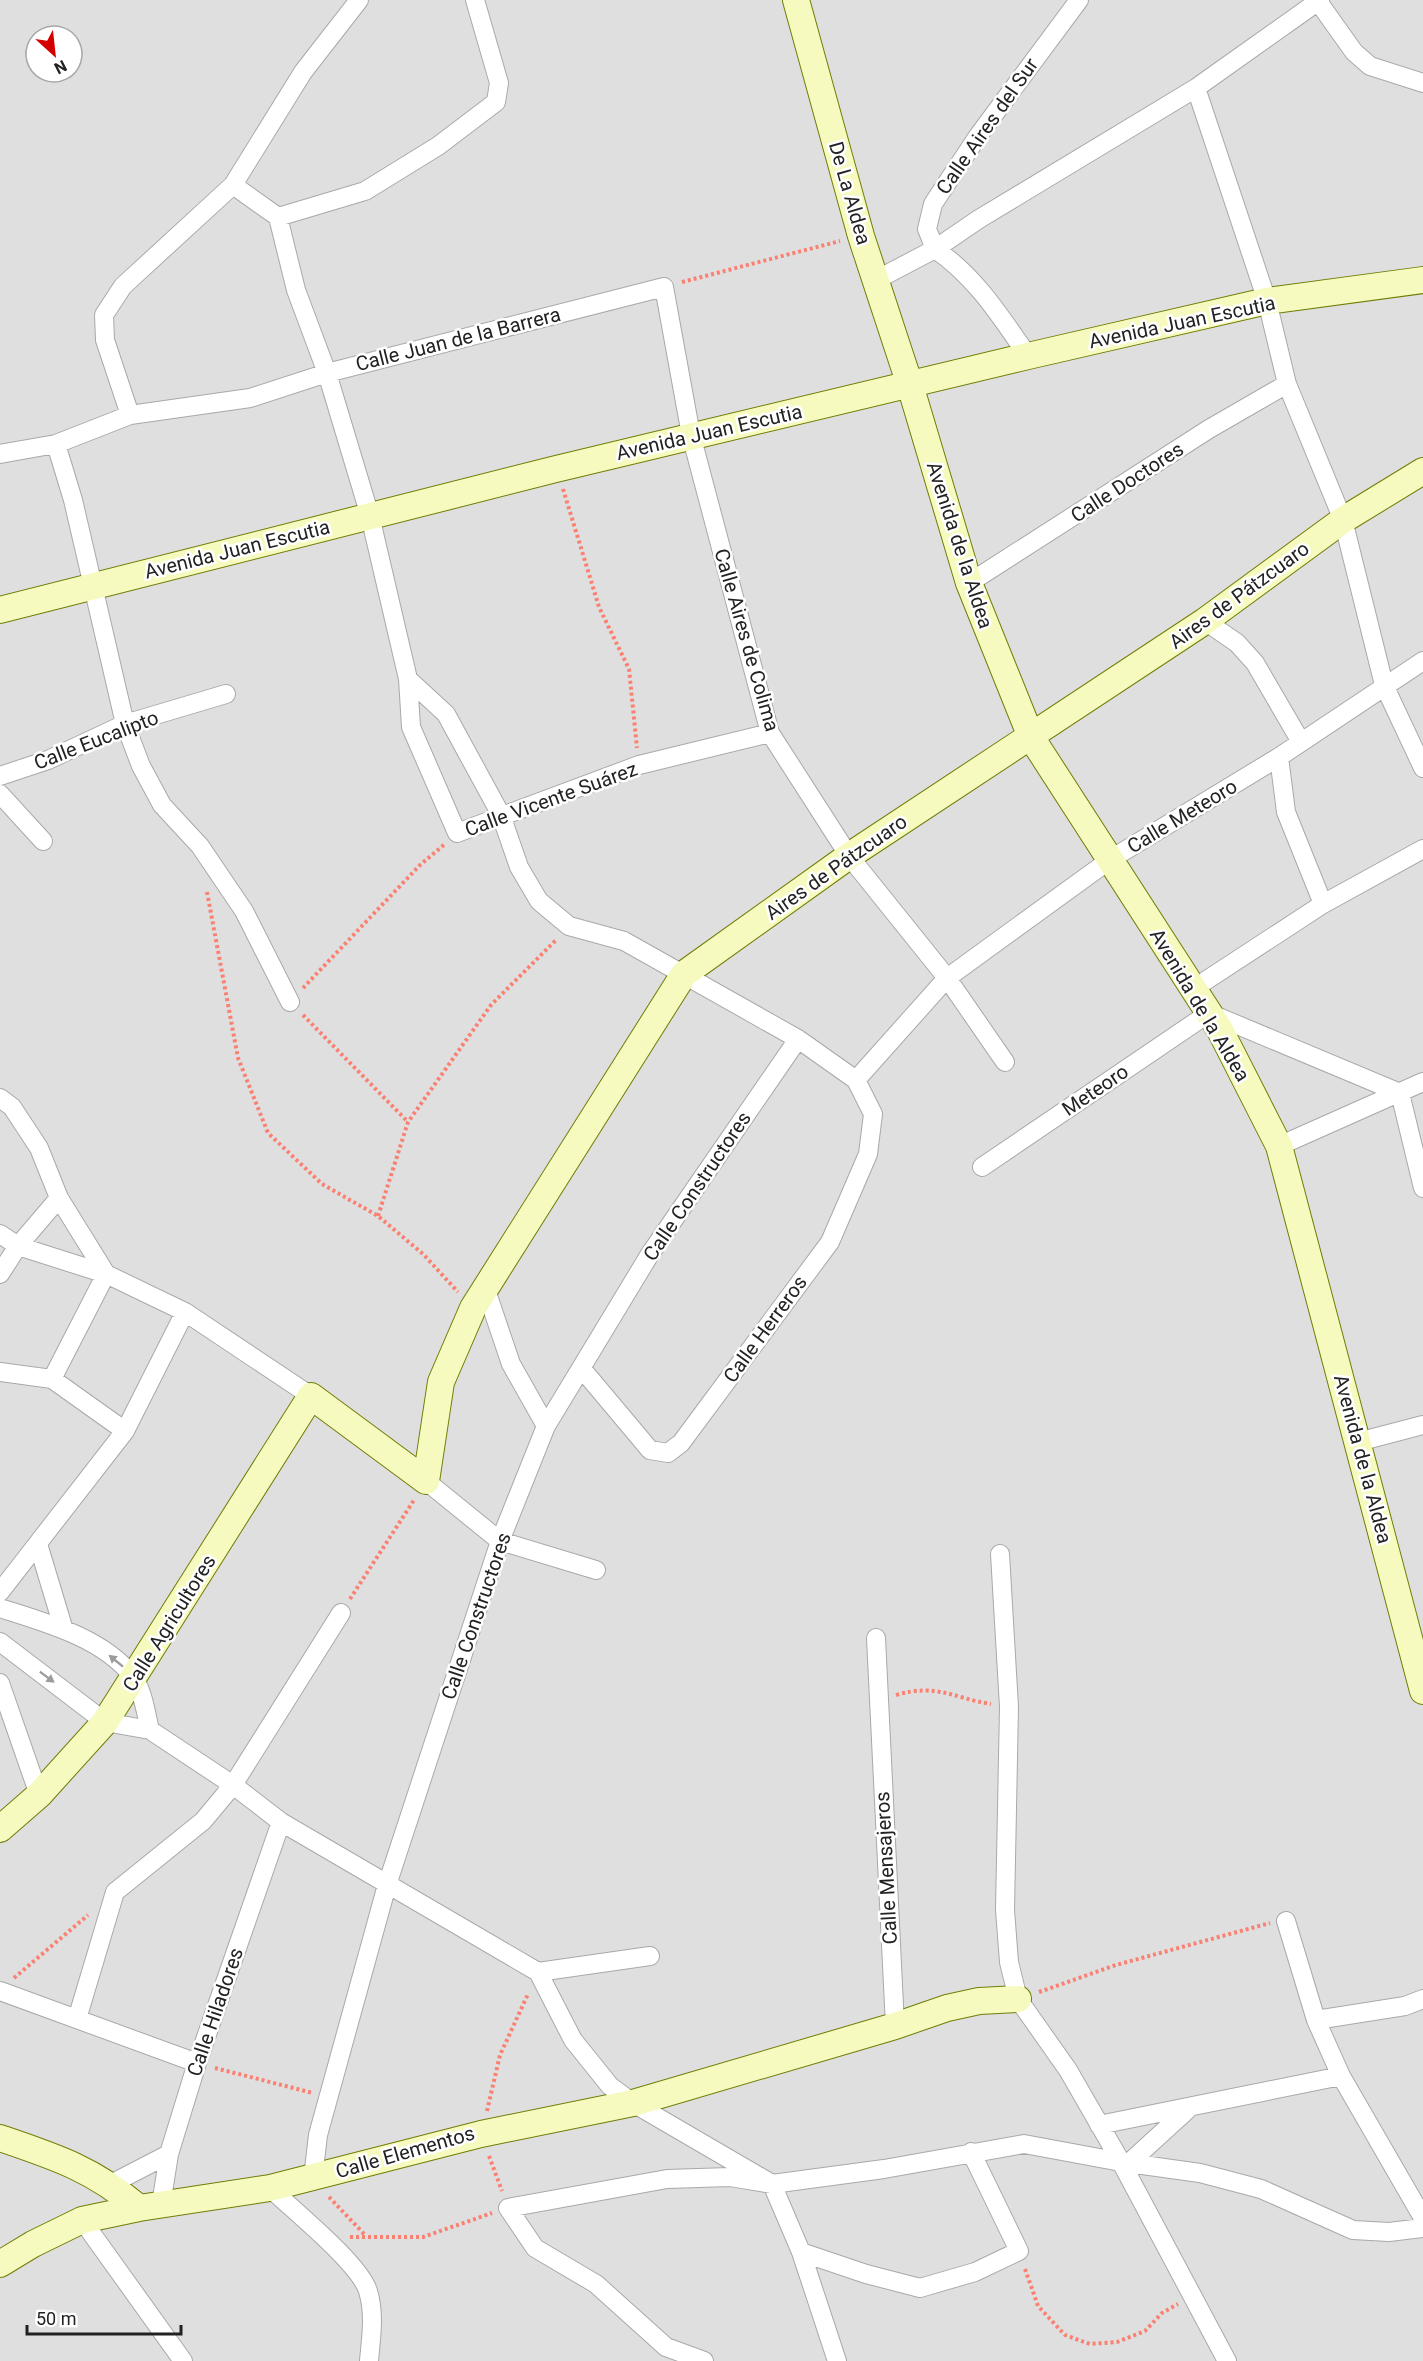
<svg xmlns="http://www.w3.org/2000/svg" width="1423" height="2361" viewBox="0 0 1423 2361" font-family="Roboto,sans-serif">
	<rect width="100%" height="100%" fill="#f2efe9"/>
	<path fill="#e0dfdf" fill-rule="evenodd" d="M0 0H1423V2361H0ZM36 36H72V72H36Z"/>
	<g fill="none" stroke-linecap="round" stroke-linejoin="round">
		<defs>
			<path id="street" d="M1317 0 1354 52 1370 66 1423 83
				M1196 88 1267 301 1287 384 1343 520 1384 685 1423 768
				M233 185 278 217 296 290 327 373 370 516 408 679 411 727 457 833 639 765 770 733
				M278 217 365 191 438 146 496 102 499 83 475 0
				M935 249 927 229 933 204 978 136 1079 0
				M935 249C976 277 1000 316 1028 356
				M876 280 935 249 979 219 1196 88 1320 0
				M130 415 105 340 104 315 123 286 233 185 303 72 359 0
				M56 444 73 500 125 724 141 766 162 805 200 846 244 911 290 1002
				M0 454 56 444 130 415 250 398 327 373 664 287 691 435 770 733 849 856 947 978 1005 1062
				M969 583 1209 429 1287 384
				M1205 621 1237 643 1255 663 1301 742
				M408 679 446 714 501 815 519 867 539 901 569 926 624 941 798 1039 856 1080 873 1114 868 1154 830 1242 681 1443 668 1453 650 1450 582 1369
				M1279 757 1286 812 1323 904
				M0 776 48 760 125 724 226 694
				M0 794 43 841
				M1193 989 1323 904 1423 849
				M856 1080 947 978 1111 859 1279 757 1423 661
				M0 1098 12 1107 39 1148 59 1198 106 1274 185 1312 311 1396
				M1279 1146 1423 1082
				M982 1167 1209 1013 1400 1093 1423 1188
				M0 1234 18 1246 106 1274 52 1379
				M0 1274 18 1246 59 1198
				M486 1290 511 1364 546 1426
				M0 1372 52 1379 125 1431
				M1358 1442 1423 1425
				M426 1481 500 1541 596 1570
				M38 1544 63 1627
				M1000 1554 1009 1707 1005 1910 1009 1962 1018 1999 1068 2070 1121 2162 1227 2361
				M0 1592 125 1431 185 1312
				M0 1608C44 1622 104 1638 133 1677 143 1690 146 1714 150 1730
				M876 1638 895 2026
				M0 1642 105 1722 150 1730 233 1785 281 1822 538 1972 573 2040 610 2086 633 2103 772 2184 801 2252 837 2361
				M0 1683 39 1795
				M1286 1921 1316 2020 1341 2076 1423 2218
				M538 1972 650 1956
				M0 1991 197 2063
				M77 2019 115 1892 203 1821 233 1785 341 1613
				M1316 2020 1405 2006 1423 1999
				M1099 2125 1341 2076
				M1129 2163 1187 2110
				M313 2178 318 2135 387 1885 500 1541 546 1426 650 1254 798 1039
				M111 2184 169 2154
				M270 2188C293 2210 360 2264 368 2291 375 2314 371 2338 369 2361
				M161 2205 169 2154 197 2063 281 1822
				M82 2220 183 2361
				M801 2252 866 2274 920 2288 975 2272 1019 2251 971 2152
				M704 2361 666 2347 596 2284 535 2248 508 2208 667 2179 730 2177 772 2184 884 2169 1024 2144 1121 2162 1200 2173 1261 2189 1353 2230 1389 2232 1423 2228"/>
			<path id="secondary" d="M796 0 861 236 910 385 969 583 1031 737 1220 1030 1279 1146 1423 1691
				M0 610 556 469 1028 356 1267 301 1423 280
				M0 1829 39 1795 105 1722 311 1396 426 1481 441 1382 473 1308 684 974 849 856 1205 621 1343 520 1423 471
				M0 2138C56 2157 93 2169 139 2208
				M0 2264 33 2244 82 2220 139 2208 270 2188 481 2134 633 2103 895 2026 947 2008 979 2001 1018 1999"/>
		</defs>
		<use href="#street" stroke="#a9a9a9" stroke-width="20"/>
		<use href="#secondary" stroke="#707d05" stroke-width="28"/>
		<path stroke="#fa8072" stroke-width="4" stroke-dasharray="3 3" stroke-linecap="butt" d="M682 282 840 241
			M563 489 599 607 629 669 637 748
			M207 892 238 1058 268 1133 322 1184 378 1216 423 1254 458 1292
			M303 988 420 865 445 844
			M303 1015 408 1122
			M378 1216 408 1122 491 1005 556 940
			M350 1599 414 1500
			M896 1695C937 1683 953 1698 991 1704
			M14 1978 88 1915
			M1039 1992 1116 1965 1270 1923
			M215 2068 313 2093
			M487 2111 500 2055 528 1994
			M489 2156 502 2191
			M329 2197 365 2235
			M350 2237H423L492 2213
			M1025 2269 1038 2306 1065 2335 1090 2344 1117 2342 1145 2331 1162 2313 1178 2304"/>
		<use href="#street" stroke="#fff" stroke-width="18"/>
		<use href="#secondary" stroke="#f7fabf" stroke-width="26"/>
	</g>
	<defs><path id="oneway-solid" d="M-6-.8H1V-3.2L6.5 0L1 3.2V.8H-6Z" transform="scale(1.5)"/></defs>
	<g fill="#9c9c9c">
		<use href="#oneway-solid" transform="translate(116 1661) rotate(-141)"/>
		<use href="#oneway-solid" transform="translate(47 1677) rotate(37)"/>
	</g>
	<g text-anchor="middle" stroke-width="5" stroke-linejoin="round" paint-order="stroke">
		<g font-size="20" fill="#222" stroke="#fff">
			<text transform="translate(987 126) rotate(-55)" y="7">Calle Aires del Sur</text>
			<text transform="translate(850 193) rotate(74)" y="7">De La Aldea</text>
			<text transform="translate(1182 322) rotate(-12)" y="7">Avenida Juan Escutia</text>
			<text transform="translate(458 339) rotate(-14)" y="7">Calle Juan de la Barrera</text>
			<text transform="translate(709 432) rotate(-13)" y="7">Avenida Juan Escutia</text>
			<text transform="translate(1127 482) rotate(-33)" y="7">Calle Doctores</text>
			<text transform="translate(960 545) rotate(72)" y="7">Avenida de la Aldea</text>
			<text transform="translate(237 549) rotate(-14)" y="7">Avenida Juan Escutia</text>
			<text transform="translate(1239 595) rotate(-36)" y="7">Aires de Pátzcuaro</text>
			<text transform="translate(747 640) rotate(74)" y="7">Calle Aires de Colima</text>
			<text transform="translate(96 740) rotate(-21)" y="7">Calle Eucalipto</text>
			<text transform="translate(551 799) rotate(-20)" y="7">Calle Vicente Suárez</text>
			<text transform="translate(1182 816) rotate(-31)" y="7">Calle Meteoro</text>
			<text transform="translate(836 867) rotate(-35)" y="7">Aires de Pátzcuaro</text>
			<text transform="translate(1200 1005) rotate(59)" y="7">Avenida de la Aldea</text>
			<text transform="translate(1095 1090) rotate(-34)" y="7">Meteoro</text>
			<text transform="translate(697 1186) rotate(-56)" y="7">Calle Constructores</text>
			<text transform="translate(765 1329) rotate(-54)" y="7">Calle Herreros</text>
			<text transform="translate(1363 1459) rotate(75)" y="7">Avenida de la Aldea</text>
			<text transform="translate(476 1616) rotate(-71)" y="7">Calle Constructores</text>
			<text transform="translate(169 1623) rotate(-58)" y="7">Calle Agricultores</text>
			<text transform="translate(886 1868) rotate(-93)" y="7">Calle Mensajeros</text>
			<text transform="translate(215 2012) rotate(-71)" y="7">Calle Hiladores</text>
			<text transform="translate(405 2152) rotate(-16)" y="7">Calle Elementos</text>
		</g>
	</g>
	<g transform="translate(54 54) rotate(153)"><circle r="28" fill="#ffffff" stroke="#a7a7a7" stroke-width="1.5"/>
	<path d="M0-4.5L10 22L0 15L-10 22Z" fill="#d40000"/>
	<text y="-9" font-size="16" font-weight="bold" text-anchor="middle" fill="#222222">N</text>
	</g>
	<path d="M27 2325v9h154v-9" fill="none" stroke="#222222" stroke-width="3"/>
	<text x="36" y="2325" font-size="18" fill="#222222" stroke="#ffffff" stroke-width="4.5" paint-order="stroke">50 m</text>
</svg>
